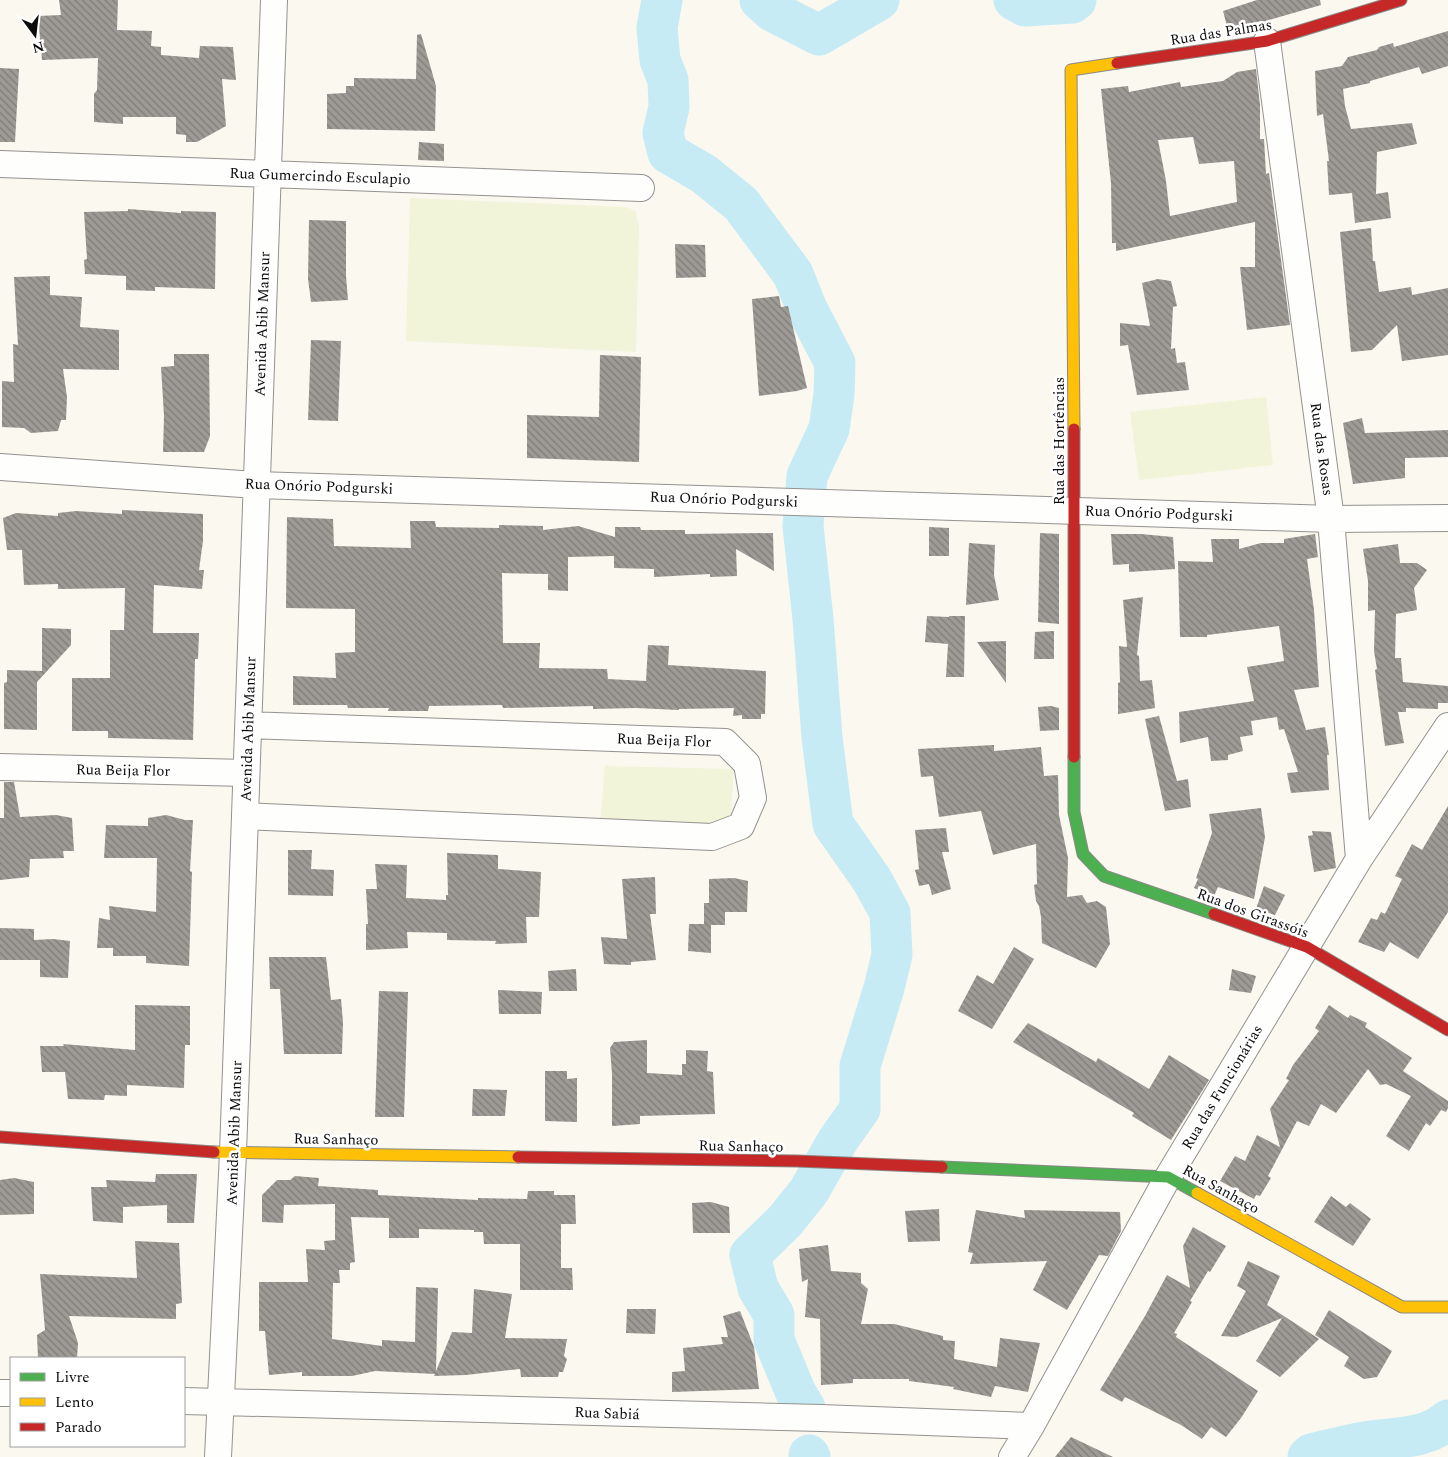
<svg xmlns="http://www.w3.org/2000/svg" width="1448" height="1457" viewBox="0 0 1448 1457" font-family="Spectral,serif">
	<defs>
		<pattern id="building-back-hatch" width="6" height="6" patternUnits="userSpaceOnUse" patternTransform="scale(1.25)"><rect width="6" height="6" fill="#9e9a96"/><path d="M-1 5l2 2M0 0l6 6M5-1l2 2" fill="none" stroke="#7f7c79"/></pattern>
	</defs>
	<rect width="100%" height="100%" fill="#fbf8f0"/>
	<path fill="#f1f4d9" d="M410 198 626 207 636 211 639 228 636 352 406 341Z
		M1266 397 1273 465 1139 480 1130 412Z
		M605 766 734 769 730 828 600 824Z"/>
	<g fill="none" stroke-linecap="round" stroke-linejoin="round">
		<path stroke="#c6ebf5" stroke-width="41" d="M662 0 657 28 660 60 668 80 669 107 663 133 668 153 704 174 741 204 793 274 807 309 835 363 834 394 829 429 807 476 803 526 813 619 822 737 833 824 872 880 890 913 892 955 884 988 860 1066V1109L838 1140 809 1191 785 1221 750 1255 758 1288 774 1315V1340L796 1393 805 1408
			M760 0 772 11 819 35 879 0
			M1014 0 1025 6 1072 3 1076 0
			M809 1455 810 1457
			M1308 1457 1311 1454C1329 1450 1347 1445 1365 1442 1394 1437 1425 1440 1448 1420"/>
	</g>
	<path fill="url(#building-back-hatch)" fill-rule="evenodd" d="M59 0H118L117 30 152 31 151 46 161 47V55L199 58 200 46 233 47 236 80 222 79 226 126 197 142H186V135L176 134V117H123V124L94 122V94L97 90 98 58 42 60 38 16 61 15Z
		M1257 0H1320L1321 5 1262 22 1261 21 1228 30 1223 11Z
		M1448 31V66L1422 74 1419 67 1370 81V83L1343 89 1345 106 1351 129 1412 123 1417 144 1377 152 1376 194 1388 192 1391 218 1355 223 1352 193 1329 195 1327 161H1329L1323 114 1317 116 1315 71 1342 66 1348 57 1377 50 1379 47 1393 43 1394 47Z
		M421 34 436 86 435 131 327 129V94L346 93V86H354V78L416 79 417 35Z
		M0 68 19 69 15 142H0Z
		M1256 69 1260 105V139H1264L1266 174 1269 173 1290 325 1247 330 1240 267H1255V222L1116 251V243H1112L1111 183 1101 89 1128 86 1129 92 1180 82 1181 87 1223 81 1237 72ZM1193 137 1199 164 1234 161 1237 202 1170 216 1166 181 1158 140Z
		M419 142 444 144V161L418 160Z
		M128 209 181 213V211L216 212 215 289 155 287V291L126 290V276L85 274 84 260 87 259 84 212 128 211Z
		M309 220 346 221V276L348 300 311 302 308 279Z
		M1371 228 1373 261H1375L1379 292 1411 287 1412 295 1448 288V355L1402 361 1397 325 1372 350 1351 352 1340 232Z
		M675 244 705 245 706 277 676 278Z
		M50 276V295L82 297 80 327 119 330V370L63 369 67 397 66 420H61L58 431 31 433 24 428 2 427V381L14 382 13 344 18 345 14 277Z
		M1158 279 1171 281 1177 306 1173 307 1171 349 1175 348 1177 363 1185 362 1189 390 1137 395 1128 345 1120 346V323L1150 326 1142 283Z
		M779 296 781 307 788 306 807 388 797 391 759 396 752 299Z
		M311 340 341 341 338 421 308 420Z
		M174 354H209L210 436 204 452H163L164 416 161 367 174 366Z
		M600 355 641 357 639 462 527 458V415L599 417Z
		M1362 418 1365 433 1448 430V457L1405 458V478L1353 484 1343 423Z
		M122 510 203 514V541L199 570H204L202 589 154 585 153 633H199L198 659H195L193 740 108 738V731H72V678H110V630H124L125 588 58 589V584L24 585 22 550H7L3 518 16 513 58 516V513L76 511 122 514Z
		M287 517 333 519 334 546 411 548 410 521H435L436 527 499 528V525L543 526V530L578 526 615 537V527H640L641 530H685V534L773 533 774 571 736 549 737 576 710 577V574L654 577V569L614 568V556L568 557V591L548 590V574L502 573 503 643H540L539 668 607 669 608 679 646 681 648 645 669 646 668 665 766 671 765 714H761V719H742V715L733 716 734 708 679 709V710L636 708 593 709V706L503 708 502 705 429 706 428 711H388L389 708H348L347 705H293V676L336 678 335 653 355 652V609L286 608Z
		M929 527 949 528V556H929Z
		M1040 533 1059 534V624L1038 622Z
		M1111 534H1141L1173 537 1175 569 1129 572V564L1113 565Z
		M1315 534 1318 557 1307 559 1314 610 1319 687 1294 690 1306 730 1325 727 1329 755H1327L1329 790 1291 793 1287 773 1298 772 1284 729 1279 730 1277 717 1251 721 1253 735 1240 737 1243 751 1228 755V760L1211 761 1208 737 1180 743 1179 712 1254 701 1247 667 1284 661 1279 626 1207 635V637H1180L1178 561 1213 562 1211 539H1239V549L1261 543H1284V539Z
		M969 543 995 545 994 575 999 600 966 605Z
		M1398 544 1400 563H1417L1427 570 1414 588 1417 610 1396 614 1395 658H1401L1403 682 1448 686V703H1438V709L1406 708V712H1398L1404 743 1385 746 1375 670 1377 669 1374 651 1375 610 1368 611V581L1363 549Z
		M1143 597 1137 655 1139 656 1140 681 1152 680 1155 708 1118 714V683L1120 682 1119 646 1127 647 1123 600Z
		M927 616 949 617V616H965L964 677H946L948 644 925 642Z
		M42 628 71 629V645L37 682V730L4 729V683L7 682V670L42 671Z
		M1054 631V659H1034L1035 632Z
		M1006 641V683L977 642Z
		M1051 706 1059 708V730L1040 731 1038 707Z
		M1159 716 1177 781 1188 779 1191 807 1165 811 1145 719Z
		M994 745V751L1041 747 1044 776 1058 775 1059 815 1068 858 1067 897 1082 895 1087 903 1097 901 1106 907 1110 944 1096 968 1042 943 1041 917 1039 906 1036 901 1034 885 1037 884 1036 844 993 855 981 811 939 817 933 776 921 777 918 749Z
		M4 782H14L20 817 56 815 72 818 74 851H63L64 858 30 859 29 877 0 880V818H4Z
		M1448 806V912L1418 959 1390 942 1384 952 1358 942 1371 918 1377 920 1381 912 1385 914 1402 879 1395 876 1412 844 1422 850Z
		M1261 808 1265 837 1254 899 1218 887 1214 896 1194 888 1198 879 1196 878 1212 833 1209 814Z
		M166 815 185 820H193L190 871 192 872 189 966 146 963V956H113V948H97L99 918 110 920 109 906 156 912 157 858H104L106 825 148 826V818Z
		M946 828 949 852H942L951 889 932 895 929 884 919 886 915 870 919 869 915 830Z
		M1312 831 1331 832 1336 868 1314 872 1308 836 1313 835Z
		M288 850H312L311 869 334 870 333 896 288 895Z
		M447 853 498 855V869L541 872 539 917H526L527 943 495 944 496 941 447 940V933L407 932 408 948 366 950V924H368L366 889H377L375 864 407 865 406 898 446 900V895H448Z
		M655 877 656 914H650L656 960 631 962V965L604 964 601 937 627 939 622 879Z
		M734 878 748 881 747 912H725V925H711V953L688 951 689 924H704V903H709V879Z
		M1264 886 1285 895 1275 915 1256 909Z
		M0 928 34 929V940L53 939 70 941 68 978 40 977V960H0Z
		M1014 947 1034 959 992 1029 958 1011 977 975 993 984Z
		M269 957H326L331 1000 341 999 343 1022 342 1054H284L280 989H270Z
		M576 969 577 991H549L548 971Z
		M1232 969 1256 976 1251 993 1229 990Z
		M498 990 542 992 541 1014H499Z
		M379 991 408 992 404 1117H375Z
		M135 1005 190 1006V1045H185L184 1088 127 1085V1096L105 1095 104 1100 68 1099 65 1072H42L40 1046H64L63 1044 135 1050Z
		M1329 1005 1348 1018 1350 1015 1367 1023 1365 1027 1412 1058 1403 1071 1448 1101V1108L1446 1112 1441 1110 1430 1126 1426 1123 1409 1151 1386 1136 1411 1096 1386 1084 1380 1085 1368 1069 1336 1113 1321 1104 1309 1126 1297 1121 1268 1176 1271 1178 1260 1196 1256 1195 1254 1199 1220 1181 1235 1156 1245 1161 1257 1135 1280 1147 1270 1109 1289 1080 1286 1079 1293 1065 1319 1031 1315 1028Z
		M1028 1023 1096 1062 1098 1058 1149 1089 1169 1055 1209 1080 1171 1140 1132 1116 1134 1113 1013 1042Z
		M647 1040V1073L682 1075V1064H686V1050L708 1051 707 1071 713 1072 715 1114 640 1116V1124L612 1126V1074L610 1048 614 1042Z
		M545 1071H567V1079L577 1078V1122L545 1121Z
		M473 1089 507 1090 505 1116H472Z
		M156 1174H197L194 1223H167V1205L123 1207V1223L93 1221 91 1187H107L106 1180 155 1182Z
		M295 1176 319 1178 318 1186 378 1190V1195L478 1200V1198L527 1199 528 1191H554V1195H575L576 1224H561V1268H572L573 1290H520V1244H484L483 1232H474V1230L419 1229V1238H389V1218L351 1217 355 1262 350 1263V1270H339L340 1283H333L332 1339 382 1346V1340L415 1342 416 1287 438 1288 436 1371 452 1332 472 1333 474 1289 512 1294 505 1338 567 1339 564 1356 567 1359 563 1372H559L558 1377H521L520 1369 466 1375 434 1376 435 1374 375 1371 352 1376H302V1372L269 1375 265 1331H259V1282H308L306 1249 325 1250 324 1241 335 1240V1204L284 1205 283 1223 262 1222V1195L277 1180H290Z
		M14 1178 34 1182V1214L0 1215V1180Z
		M1331 1196 1346 1207 1350 1203 1371 1219 1353 1246 1314 1222Z
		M711 1202 729 1207 730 1233H693L692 1203Z
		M939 1209 940 1241 908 1242 905 1211Z
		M976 1210 1025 1218 1024 1210 1120 1212 1121 1231 1108 1256 1099 1255 1067 1310 1033 1290 1047 1261 970 1264 973 1253 968 1252Z
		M1193 1227 1226 1246 1210 1272 1208 1271 1190 1301 1192 1302 1174 1333 1177 1334 1176 1337 1258 1391 1241 1418 1226 1437 1211 1427 1202 1439 1181 1425 1125 1397 1122 1402 1100 1390 1145 1316 1167 1275 1190 1288 1183 1246Z
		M135 1241 179 1243 182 1303 176 1304V1319L69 1316 78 1343 77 1358H38L37 1335 45 1330 40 1274 137 1278Z
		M828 1245 831 1271 861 1273V1283L868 1289 861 1324H894L943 1336V1340L955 1341 954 1359 997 1367 1000 1338 1040 1343 1028 1392 995 1386 991 1397 953 1389 954 1387 909 1381V1379H853V1383L821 1385 820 1319 805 1317 808 1279 802 1282 799 1249Z
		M1248 1261 1280 1276 1267 1305 1319 1339 1280 1377 1256 1361 1282 1318 1237 1337 1221 1336 1246 1291 1237 1286Z
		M627 1309H656L655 1334 626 1333Z
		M1329 1310 1392 1351 1377 1377 1364 1379 1344 1366 1349 1357 1315 1335Z
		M740 1311 754 1347 759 1389 672 1392V1372L685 1371 683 1348 723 1344 721 1337H728L723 1316Z
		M1071 1437 1113 1457H1055Z"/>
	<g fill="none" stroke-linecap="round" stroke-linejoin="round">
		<defs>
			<path id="street" d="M1267 41 1331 519 1359 859
				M0 164 641 188
				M0 467 256 485 1331 519 1448 518
				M0 767 246 773
				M245 816 712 837 741 826 753 798 747 764 725 742 249 725
				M0 1393H11
				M184 1401 821 1418 1031 1426
				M218 1457 233 1153 274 0
				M1012 1457 1031 1426 1168 1177 1359 859 1448 726"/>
			<path id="fast" d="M1074 757V812L1083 854 1104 876 1214 914
				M942 1167 1168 1177 1197 1193"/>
			<path id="slow" d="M1074 429 1071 70 1117 63
				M214 1152 518 1157
				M1197 1193 1402 1307H1448"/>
			<path id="jam" d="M1117 63 1267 41 1401 0
				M1074 757V429
				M1214 914 1307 947 1448 1030
				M0 1137 214 1152
				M518 1157 797 1161 942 1167"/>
		</defs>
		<use href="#street" stroke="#94928f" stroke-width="28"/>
		<use href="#fast" stroke="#8a8985" stroke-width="13"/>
		<use href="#slow" stroke="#8a8985" stroke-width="13"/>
		<use href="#jam" stroke="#8a8985" stroke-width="13"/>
		<use href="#street" stroke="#fefefd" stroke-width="26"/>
		<use href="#fast" stroke="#4caf50" stroke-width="11"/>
		<use href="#slow" stroke="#ffc107" stroke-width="11"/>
		<use href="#jam" stroke="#c62828" stroke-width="11"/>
	</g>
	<g text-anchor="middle" stroke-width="5" stroke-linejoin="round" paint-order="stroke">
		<g font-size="15" fill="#0c0c0c" stroke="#fff">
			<text transform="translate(1221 32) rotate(-9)" y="5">Rua das Palmas</text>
			<text transform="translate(320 176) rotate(2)" y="5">Rua Gumercindo Esculapio</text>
			<text transform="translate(262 324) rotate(-88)" y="5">Avenida Abib Mansur</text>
			<text transform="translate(1059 441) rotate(-90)" y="5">Rua das Hortências</text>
			<text transform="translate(1322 449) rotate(82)" y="5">Rua das Rosas</text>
			<text transform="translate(319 486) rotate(2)" y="5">Rua Onório Podgurski</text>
			<text transform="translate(724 499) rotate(2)" y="5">Rua Onório Podgurski</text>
			<text transform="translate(1159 513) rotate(2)" y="5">Rua Onório Podgurski</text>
			<text transform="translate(248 729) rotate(-88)" y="5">Avenida Abib Mansur</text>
			<text transform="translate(664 740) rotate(2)" y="5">Rua Beija Flor</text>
			<text transform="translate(123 770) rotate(1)" y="5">Rua Beija Flor</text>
			<text transform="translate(1253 913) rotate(20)" y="5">Rua dos Girassóis</text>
			<text transform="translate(1222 1087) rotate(-59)" y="5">Rua das Funcionárias</text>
			<text transform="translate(234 1133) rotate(-88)" y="5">Avenida Abib Mansur</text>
			<text transform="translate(336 1139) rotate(1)" y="5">Rua Sanhaço</text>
			<text transform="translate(741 1146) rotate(1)" y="5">Rua Sanhaço</text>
			<text transform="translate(1221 1189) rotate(29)" y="5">Rua Sanhaço</text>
			<text transform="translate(607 1413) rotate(2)" y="5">Rua Sabiá</text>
		</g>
	</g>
	<rect x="10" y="1357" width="175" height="90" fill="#ffffff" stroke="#9e9e9e"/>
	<rect x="20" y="1373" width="25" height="8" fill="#4caf50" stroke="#9e9e9e"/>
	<text x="55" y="1382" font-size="15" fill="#0c0c0c">Livre</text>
	<rect x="20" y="1398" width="25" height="8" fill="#ffc107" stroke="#9e9e9e"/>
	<text x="55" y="1407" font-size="15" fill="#0c0c0c">Lento</text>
	<rect x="20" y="1423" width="25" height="8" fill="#c62828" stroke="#9e9e9e"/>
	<text x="55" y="1432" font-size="15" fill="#0c0c0c">Parado</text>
	<g transform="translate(35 35) rotate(165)" stroke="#ffffff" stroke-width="4" paint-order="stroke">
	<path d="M0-4L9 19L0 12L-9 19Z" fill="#0c0c0c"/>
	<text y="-8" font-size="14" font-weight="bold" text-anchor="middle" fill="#0c0c0c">N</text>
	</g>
</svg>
